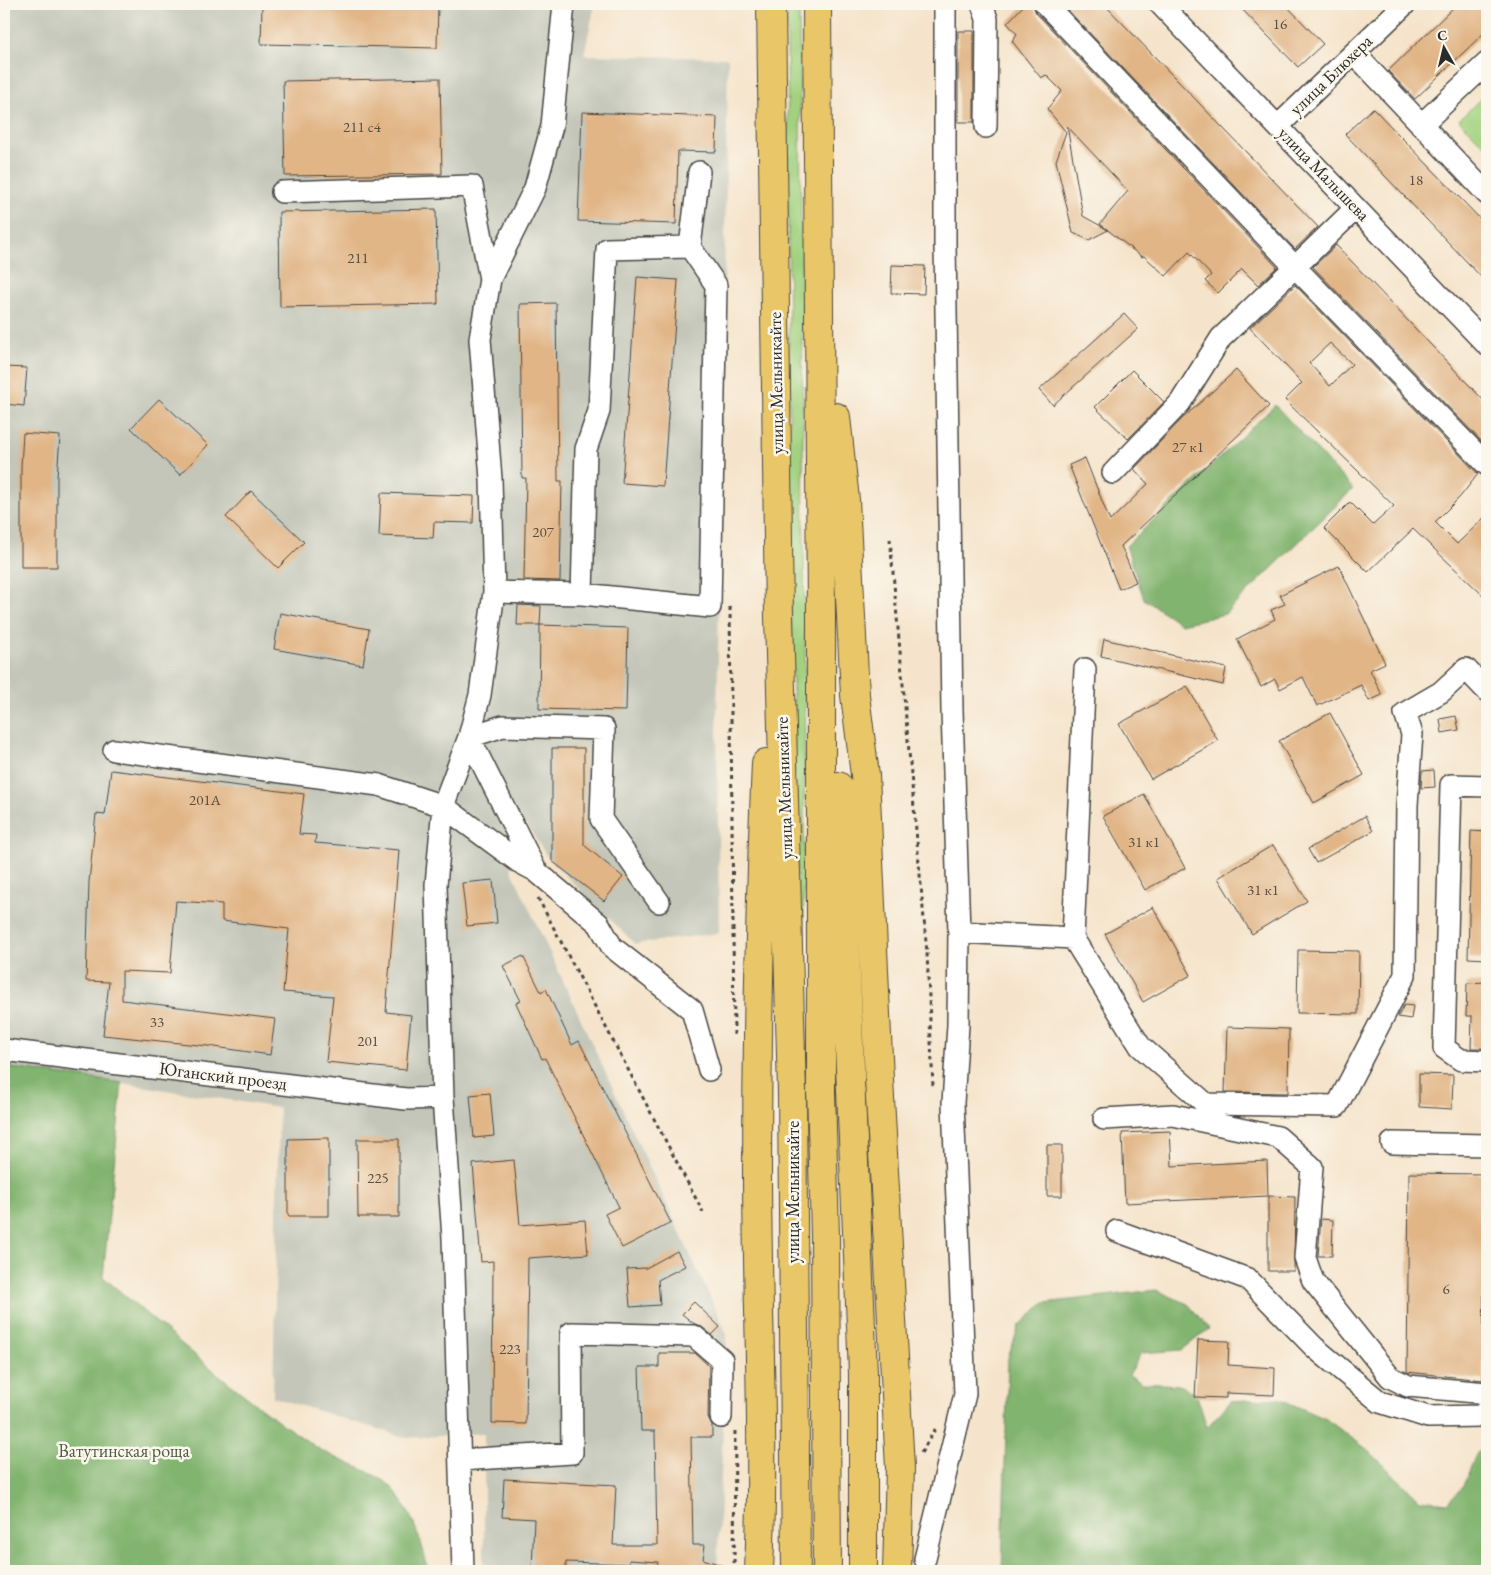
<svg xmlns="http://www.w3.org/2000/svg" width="1491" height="1575" viewBox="0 0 1491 1575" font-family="'EB Garamond',serif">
	<rect width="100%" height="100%" fill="#fbf7ec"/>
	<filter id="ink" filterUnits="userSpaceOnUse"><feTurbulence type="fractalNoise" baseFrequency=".02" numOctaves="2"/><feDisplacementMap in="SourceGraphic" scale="10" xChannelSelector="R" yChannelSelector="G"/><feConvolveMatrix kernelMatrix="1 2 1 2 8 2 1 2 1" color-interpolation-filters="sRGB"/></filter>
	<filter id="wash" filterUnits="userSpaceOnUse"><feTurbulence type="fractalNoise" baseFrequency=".0096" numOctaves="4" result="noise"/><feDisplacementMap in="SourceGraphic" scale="20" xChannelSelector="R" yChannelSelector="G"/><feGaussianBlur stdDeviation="1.12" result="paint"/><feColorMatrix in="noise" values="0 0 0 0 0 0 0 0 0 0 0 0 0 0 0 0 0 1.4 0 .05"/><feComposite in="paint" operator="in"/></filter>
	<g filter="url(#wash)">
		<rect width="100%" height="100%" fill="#f5e4cb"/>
		<path fill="#c3c6b9" d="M4 4H595L584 55 728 58 717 718 719 933 635 944 548 858 526 824 511 869 727 1334 717 1571H484V1433L406 1438 273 1397 279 1108 122 1083 4 1067Z"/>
		<path fill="#a2d280" stroke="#667e56" d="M787 4H799L805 663 803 997H800L790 556Z
			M1487 92V148L1459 120Z"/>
		<path fill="#81b46e" stroke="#56704c" d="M1275 405 1353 489 1225 614 1181 624 1144 599 1126 546Z
			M4 1067 122 1083 103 1277C172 1335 240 1397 316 1447 337 1461 367 1468 387 1483 408 1500 424 1546 428 1571H4Z
			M1156 1290 1188 1304 1209 1329 1182 1350 1141 1353 1129 1375 1143 1383 1179 1385 1196 1393 1207 1427 1231 1401 1278 1398 1326 1419 1368 1450 1420 1500 1448 1503 1463 1486 1477 1452 1487 1447V1571H1002L1008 1358 1019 1326 1044 1303Z"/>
		<g id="blocks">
			<path fill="#e1b586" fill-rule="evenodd" d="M262 4H438L437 48 261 44Z
				M1025 4H1033L1036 13 1277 267 1258 285 1242 269 1218 293 1205 281 1211 275 1189 252 1166 276 1144 256 1142 257 1100 224 1128 191 1067 126 1083 216 1108 230 1089 240 1073 233 1056 161 1066 132 1047 109 1062 91 1046 75 1041 78 1012 41 1017 34 1007 23Z
				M1062 4H1104L1318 227 1295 249Z
				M1237 4H1285L1323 44 1298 67Z
				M1457 4H1487V30L1415 99 1388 71Z
				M958 31H974V122H958Z
				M440 78 442 174 285 176 283 81Z
				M1373 108 1487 226V283L1345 134Z
				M582 112 717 117 716 152 678 151 676 224 578 221Z
				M436 209 438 304 280 307 279 212Z
				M1336 245 1487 404V447L1313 267Z
				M892 265 925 266 924 294 891 293Z
				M637 277 678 280 663 486 622 483Z
				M1295 285 1478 474 1460 497 1435 522 1457 544 1487 515V599L1413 529 1368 572 1324 528 1350 502 1373 525 1394 506 1285 400 1302 383 1250 328ZM1330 343 1352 364 1330 386 1309 363Z
				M556 303 558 481H562L560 581 524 580 526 478H522L520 304Z
				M1124 314 1138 329 1053 405 1039 390Z
				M4 367 27 368 24 406 4 404Z
				M1132 370 1164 402 1128 439 1095 407Z
				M1236 370 1269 406 1121 546 1136 582 1119 589 1069 465 1085 458 1110 521 1148 484 1134 469 1182 419Z
				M159 399 208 445 180 475 131 428Z
				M23 433 60 436 57 477V567H21V467Z
				M251 491 304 542 278 568 226 517Z
				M381 493 474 496 473 523 434 522 433 538 379 536Z
				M1339 566 1385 663 1370 670 1382 695 1369 701 1361 685 1317 706 1303 677 1280 689 1275 679 1261 687 1237 639 1275 619 1271 610 1285 604 1280 595Z
				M518 605 541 606 540 625H517Z
				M280 613 369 629 363 665 274 649Z
				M540 625 628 628 626 711 539 709Z
				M1104 639 1226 668 1223 685 1101 656Z
				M1187 686 1218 741 1151 779 1119 724Z
				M1330 713 1364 775 1314 803 1279 741Z
				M1456 716 1459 730 1442 733 1440 719Z
				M552 748H584V845L623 877 604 901 552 861Z
				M111 770 304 794 299 834 316 835 315 843 399 850 386 1012 411 1015 406 1070 326 1062 333 996 283 992 289 929 222 921V904L176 901 170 973 122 971V1000L275 1019 270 1055 208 1046 103 1035 109 982 86 981 89 882 96 814 105 815Z
				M1434 770 1435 787 1421 788 1422 771Z
				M1144 794 1185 868 1145 890 1103 816Z
				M1365 816 1373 831 1316 863 1308 849Z
				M1471 831 1487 832V959L1468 958Z
				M1273 845 1307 901 1252 934 1218 878Z
				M493 880 497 923 467 926 462 883Z
				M1153 907 1191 975 1143 1002 1105 934Z
				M1298 950 1359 951 1358 1014 1297 1013Z
				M523 956 541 992 546 989 572 1045 579 1041 671 1223 622 1248 605 1214 619 1207 545 1058 542 1059 516 1003 521 1001 503 966Z
				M1487 982V1048H1471L1472 1016H1466L1467 983Z
				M1404 1005 1413 1006 1411 1019 1398 1017Z
				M1227 1027 1289 1029 1288 1093 1225 1092Z
				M1419 1074 1453 1075 1452 1109 1419 1107Z
				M490 1093 494 1136 474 1138 470 1095Z
				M1170 1131 1172 1166 1267 1161 1268 1196 1125 1203 1122 1133Z
				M329 1138V1216H288V1139Z
				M357 1139H399V1217H358Z
				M1047 1145H1062V1196H1047Z
				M514 1160 520 1225 585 1220 588 1254 528 1258 526 1424 492 1423 493 1261 481 1262 473 1164Z
				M1409 1173 1485 1174 1483 1380 1407 1372Z
				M1268 1196 1295 1197 1294 1271H1268Z
				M1321 1219 1333 1220 1332 1256H1318Z
				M677 1251 685 1266 658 1280 660 1305 630 1307 627 1269 646 1268Z
				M694 1302 720 1327 712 1335 702 1327 693 1323 682 1314Z
				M1198 1340 1229 1341 1228 1365 1275 1368 1274 1395 1226 1393V1398L1195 1397Z
				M659 1353H695L709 1366 708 1417 712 1425V1437H691L693 1545H705L703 1559 730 1568V1571H657L658 1562 629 1560V1564L566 1562V1571H532L534 1519 502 1517 504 1479 616 1485 613 1545H657L655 1431H641L639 1367H659Z"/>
		</g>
	</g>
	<g filter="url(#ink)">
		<use href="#blocks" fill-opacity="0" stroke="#494743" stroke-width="1"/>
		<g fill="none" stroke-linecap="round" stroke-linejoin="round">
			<defs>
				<path id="minor" d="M982 4 987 19 986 127
					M1045 4 1295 267 1356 208
					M1160 4 1487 345
					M1354 53 1487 194
					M1421 125 1487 63
					M1278 126 1405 4
					M282 192 472 186 490 279
					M1113 473 1180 403 1221 338 1295 267 1487 465
					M494 592 582 594 586 449 599 411 607 249 690 247 699 172
					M582 594 710 607 716 285 690 247
					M1085 669 1073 938 1140 1046 1206 1104 1337 1106 1405 975 1407 805 1412 734 1405 713 1441 692 1466 669 1487 691
					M114 750 379 785 443 806 519 862 536 871
					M1487 786 1451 785 1444 1048 1461 1060 1487 1061
					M659 902 601 819 604 729 503 726 469 737 536 871 599 924 612 947 692 1010 709 1070
					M959 932 1073 938
					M4 1050 406 1099 443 1098
					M1104 1119 1173 1115 1278 1137 1312 1167 1305 1258 1313 1281 1390 1377 1408 1386 1487 1393
					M1392 1143 1487 1145
					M1117 1231 1248 1279 1314 1347 1380 1402 1428 1417 1481 1416 1487 1410
					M460 1460 572 1453 571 1333 694 1336 722 1360 721 1417
					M925 1559 965 1394 953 1103 958 1025 959 932 952 710 945 244V4
					M463 1571 453 1238 443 1098 436 885 443 806 469 737 480 695 494 592 491 479 480 339 490 279 535 188 552 126 564 4"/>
				<path id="major" d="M771 4 779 617 792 1092
					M817 4 821 615V1091L825 1235 827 1571
					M836 417 845 500 855 695 865 775 879 1079
					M838 786 863 1373V1571
					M759 1571C765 1437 757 1303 757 1169 757 1034 760 898 766 763"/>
			</defs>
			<use href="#minor" stroke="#494743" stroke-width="24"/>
			<use href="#major" stroke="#494743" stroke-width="30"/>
			<path stroke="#494743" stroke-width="3" stroke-dasharray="4 4" stroke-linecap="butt" d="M890 539 927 953 933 1087
				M730 607 734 1036
				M538 898 703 1212
				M921 1453 937 1426
				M734 1571 735 1429"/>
			<use href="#minor" stroke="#fff" stroke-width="21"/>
			<use href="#major" stroke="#e9c769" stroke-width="28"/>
			<defs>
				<path id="major-bridge" d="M879 1079 900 1468 897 1571
					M792 1092 796 1571"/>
			</defs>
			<use href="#major-bridge" stroke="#494743" stroke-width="30" stroke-linecap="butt"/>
			<use href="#major-bridge" stroke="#e9c769" stroke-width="28"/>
		</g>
	</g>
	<g text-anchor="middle" stroke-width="5" stroke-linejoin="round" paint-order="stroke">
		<g font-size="15" fill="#584e42">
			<text x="1280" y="29">16</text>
			<text x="362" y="132">211 с4</text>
			<text x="1416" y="185">18</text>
			<text x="358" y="263">211</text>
			<text x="1188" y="452">27 к1</text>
			<text x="543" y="537">207</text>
			<text x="205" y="805">201А</text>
			<text x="1144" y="847">31 к1</text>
			<text x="1263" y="895">31 к1</text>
			<text x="157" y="1027">33</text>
			<text x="368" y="1046">201</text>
			<text x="378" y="1183">225</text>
			<text x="1446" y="1294">6</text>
			<text x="510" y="1354">223</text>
		</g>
		<g font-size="18" fill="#2b2b2b" stroke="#fbf7ec">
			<text transform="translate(1331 75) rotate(-44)" y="6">улица Блюхера</text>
			<text transform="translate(1324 174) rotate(46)" y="6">улица Малышева</text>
			<text transform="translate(776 383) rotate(-91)" y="6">улица Мельникайте</text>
			<text transform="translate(784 788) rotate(-92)" y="6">улица Мельникайте</text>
			<text transform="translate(223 1076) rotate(7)" y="6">Юганский проезд</text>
			<text transform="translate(793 1192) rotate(-90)" y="6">улица Мельникайте</text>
		</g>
		<g font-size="18" fill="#4f5d44" stroke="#fbf7ec">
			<text x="124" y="1457">Ватутинская роща</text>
		</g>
	</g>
	<rect width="1491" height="1575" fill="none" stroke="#fbf7ec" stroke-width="20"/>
	<g transform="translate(1444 48) rotate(352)" stroke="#fbf7ec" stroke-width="4" paint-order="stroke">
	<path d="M0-4L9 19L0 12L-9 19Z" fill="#2b2b2b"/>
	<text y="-8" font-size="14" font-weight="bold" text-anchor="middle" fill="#2b2b2b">С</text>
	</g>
</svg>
